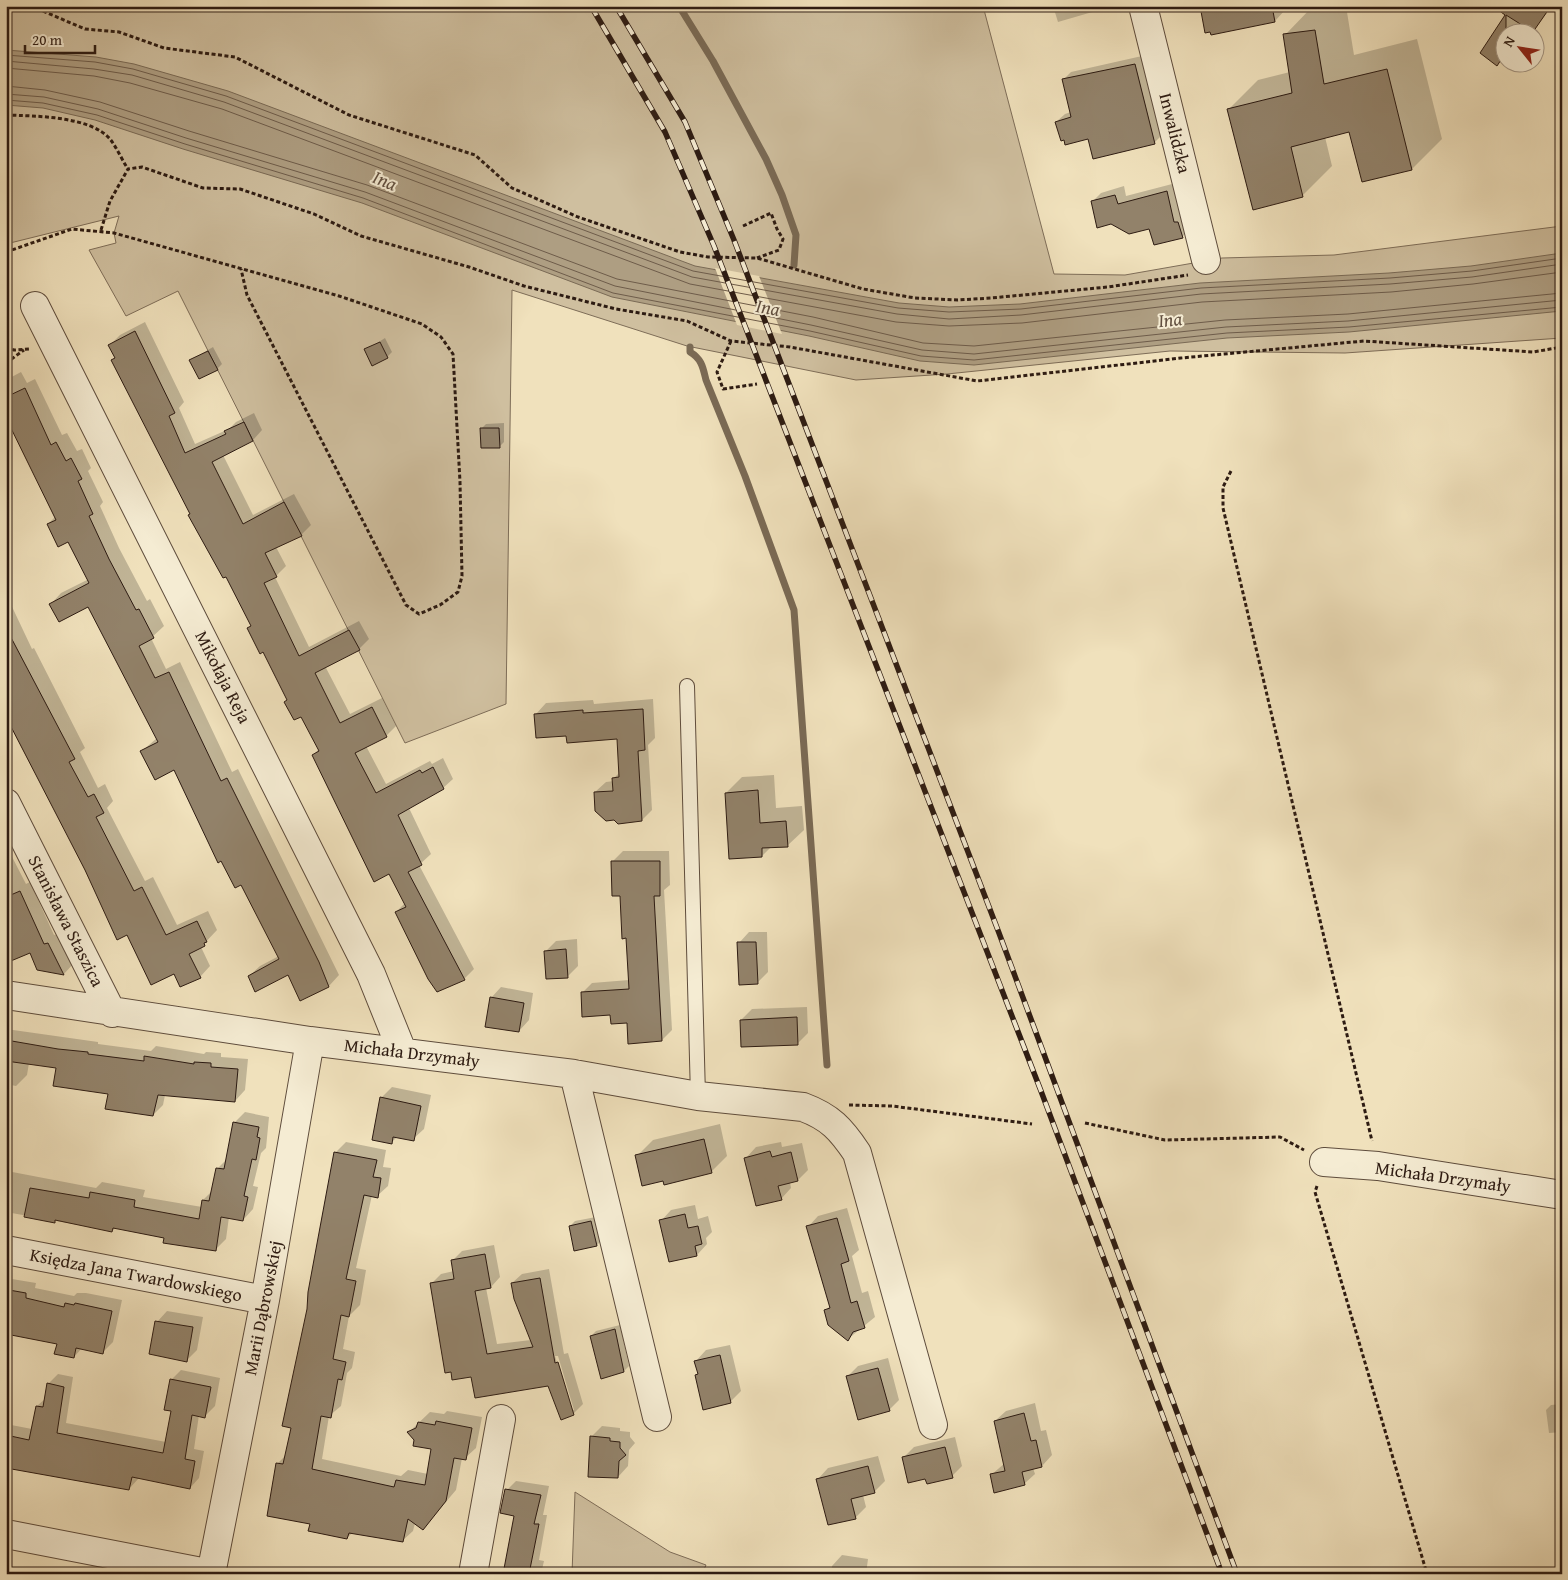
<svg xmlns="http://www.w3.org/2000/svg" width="1568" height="1580" font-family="'Gentium Book Plus',serif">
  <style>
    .green { fill: #cfbf9f; stroke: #7e6d58 }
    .water { fill: #ae9e82; stroke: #7a6a55 }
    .pier { fill: #f0e1bc }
    .shadow { fill: #0003; fill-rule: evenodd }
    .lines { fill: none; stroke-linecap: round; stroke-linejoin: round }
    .shore { stroke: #6e5c4a; stroke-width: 1 }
    .stream { stroke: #7a6a55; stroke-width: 7 }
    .building { fill: #92826a; stroke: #2d1b12 }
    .service-casing { stroke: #5e4c3c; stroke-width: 16 }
    .minor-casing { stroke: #5e4c3c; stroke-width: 30 }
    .path { stroke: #2d1b12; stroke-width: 3; stroke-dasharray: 4 2.5; stroke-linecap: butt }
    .service { stroke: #f5ecd3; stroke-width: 14 }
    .minor { stroke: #f5ecd3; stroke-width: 28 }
    .rail-casing { stroke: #2d1b12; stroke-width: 5.5 }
    .rail { stroke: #f5ecd3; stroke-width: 4; stroke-dasharray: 11; stroke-linecap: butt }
    .labels { text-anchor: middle; stroke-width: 4; stroke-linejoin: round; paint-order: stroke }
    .street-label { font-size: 18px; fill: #2d1b12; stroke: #f5ecd3 }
    .water-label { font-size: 19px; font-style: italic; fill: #614f3f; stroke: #f5ecd3 }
  </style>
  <rect width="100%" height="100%" fill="#f0e1bc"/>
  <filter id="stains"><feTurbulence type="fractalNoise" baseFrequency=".004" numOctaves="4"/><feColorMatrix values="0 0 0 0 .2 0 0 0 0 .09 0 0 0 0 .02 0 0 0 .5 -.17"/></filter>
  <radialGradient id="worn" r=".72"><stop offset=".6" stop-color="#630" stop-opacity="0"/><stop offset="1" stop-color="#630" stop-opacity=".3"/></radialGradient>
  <path class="green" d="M6,6h977l71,268 71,1 97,-17 112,-3 228,-29v112l-217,15 -175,-2 -223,23 -91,6 -169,-34 -175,-56 -6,414 -101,39 -227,-452 -52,25 -37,-66 27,-7 -2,-10 5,-17 -113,28z
    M575,1492l95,60 36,13 -4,9h-130z"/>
  <path class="water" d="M6,50l90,7 38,7 94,27 467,175 204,37 50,4 71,-3 180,-21 189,-10 82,-7 91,-13v58l-213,21 -122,6 -253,27 -54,-4 -111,-25 -197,-39 -250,-94 -179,-54 -88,-29 -52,-12 -37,-3z"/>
  <path class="pier" d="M715,268l44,8 23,58 -45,-9z"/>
  <path class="shadow" d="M1053,6h60l-55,16z
    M1201,6h84v4l-10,11z
    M1313,6h33l8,49 63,-16 25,100 -30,30 -49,12 -13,-50 -25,6 7,29 -30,30 -74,-86 30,-30 32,-8 -5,-37z
    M1513,6h39l-19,25 -9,-6 -4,7h-14v23l-9,9 -15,-12z
    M1142,56l20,79 -8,8 -65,-6 -33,-15 9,-8 6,-2 -8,-32 8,-8z
    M1176,183l15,45 -9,9 -32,-10 -58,-25 9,-9 23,-7 2,10z
    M145,322l39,80 -5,6 16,36 34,-15 7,-7 18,-9 8,17 -9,10 -30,15 30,60 41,-21 17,31 -10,10 -25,12 10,19 -11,11 34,70 50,-26 10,18 -10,10 -34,17 25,48 32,-16 14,28 -10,10 -20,10 20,38 44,-23 2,3 11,-6 10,21 -10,9 -34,20 22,46 -12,11 55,104 -10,10 -68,-67 9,-9 -16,-30 -76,-118 6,-6 -18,-34 -13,-16 -62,-124 -35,-62 -78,-153 3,-4 -6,-11 10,-10z
    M385,338l7,14 -5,5 -21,-7z
    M213,347l9,17 -5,5 -26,-9z
    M21,372l6,11 8,-4 27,56 5,-2 10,18 5,-2 9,19 -3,3 15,31 -3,4 19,42 28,53 3,-2 14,27 -13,12 15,31 14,-7 52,110 6,-3 101,206 -10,11 -40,-12 -40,2 11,-10 19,-10 -37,-73 -68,-115 -32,-17 15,-13 -68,-132 -38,-2 10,-11 28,-14 -20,-39 -21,-16 8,-8 -50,-101v-35z
    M504,423v19l-5,5 -18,-18 5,-5z
    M6,594l26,55 2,-1 51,100 -5,4 18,36 7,-4 8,17 -6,7 38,73 8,-4 24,48 31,-14 9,19 -16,17 9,19 -10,11 -26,-5 -46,-39 -10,5 -81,-165h-2l-29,-55z
    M653,699l2,39 -7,7 4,65 -10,10 -47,-28 11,-10 8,-1v-3l6,-6 -2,-34 -50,-3 -32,-21 10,-11 47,-3 1,4z
    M774,775l2,33 26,-2 2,24 -17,16 -16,1 -9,9 -36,-63 16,-16z
    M7,847l19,37 4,-2 24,53 4,-1 15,30 -9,10 -26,-5 -8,-17 -24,10z
    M623,851h46l1,34 -6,5 8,140 -10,10 -51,-26 -29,-21 10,-10 37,-3 -2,-43 -6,-42 -8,-34z
    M749,932h18l1,40 -11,11 -18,-40z
    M577,939l1,27 -11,11 -21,-26 10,-10z
    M501,987l32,6 -4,27 -10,11 -28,-33z
    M807,1007l1,26 -11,11 -56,-24 11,-11z
    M6,1029l92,13v2l53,7 5,-5 48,8 2,-2 15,1v4l27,2 -3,31 -10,11 -70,-6 -2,10 -10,10 -96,-49 -28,-3 -2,12 -11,11 -10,-2z
    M392,1087l39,8 -7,34 -11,10 -15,-3 -7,7 -10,-45z
    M245,1112l24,5 -3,31 -5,5 -8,33 5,1 -5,22 -10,11 -14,-3 -3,22 -11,11 -99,-23 -4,4 -106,-19v-58h4l-3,17 89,17 6,-6 43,8 -2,7 59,10 1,-7 9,-9 5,-22 11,-11 6,-35z
    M720,1124l7,32 -16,16 -47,8 -27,-24 16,-16z
    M346,1142l40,8 -3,17 8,1 -3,18 -11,10 -5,-1 -16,73 10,2 -6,35 -11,11 -6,33 12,3 -3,16 -5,5 -6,33 -12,10 -7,43 79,17 7,-6 20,4 4,-26 -16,-9 -7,-7 21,-20 14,2 3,-3 35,6 -6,31 -11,10h-3l-6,32 -33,39 -8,-6 -2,8 -11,10 -49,-9 -6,6 -36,-15 -34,-59 9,-9 7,-28 16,-118 27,-157z
    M781,1142l1,5 20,-4 6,27 -10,10 -8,2 1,6 -10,11 -35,-41 10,-11z
    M695,1205l3,14 10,-3 4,16 -6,6 1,6 -10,11 -36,-34 10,-11z
    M847,1208l12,42 -7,6 10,37 6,-2 7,26 -27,22 -23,-28 5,-5 -22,-79 10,-11z
    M596,1217l6,23 -5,5 -27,-19 5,-5z
    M494,1245l6,32 -9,10 -5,1 11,56 34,-4 -19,-57 10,-9 27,-5 15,85 4,-1 15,51 -10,10 -24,-30 -77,-8 -41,-92 10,-10 13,-3 -2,-10 10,-10zM555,1356h3l16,54h-3z
    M6,1278l30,5 -1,5 39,8 3,-3h9l36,7 -9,42 -10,10 -21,-4 -8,9 -16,-14 -52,-10z
    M167,1311l36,6 -6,33 -10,10 -30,-38z
    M620,1325l9,41 -5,5 -33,-35 5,-5z
    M730,1345l11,46 -10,10 -35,-26 3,-2 -3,-12 10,-11z
    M888,1358l11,42 -10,10 -42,-33 11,-11z
    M181,1370l39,8 -5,28 -10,10 -6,-1 -5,34 10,2 -5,27 -9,10 -51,-10 -10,11 -123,-24v-41l26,5 5,-23 9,-8 2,-14 10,-10 15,3 -7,46 100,19 7,-32 -2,-30z
    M1035,1403l6,28 5,-1 6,25 -10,11 -9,2 2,6 -11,10 -33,-9 14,-12 -10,-42 11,-10z
    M1562,1404v28l-13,1 -3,-23 5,-5z
    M602,1426l18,2v3l10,1v5l5,6 -6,7 -1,16 -10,11 -27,-40z
    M955,1437l7,29 -10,10 -26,2 -23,-20 11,-11z
    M878,1456l7,25 -11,11 -11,3 3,12 -11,11 -37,-39 10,-11z
    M516,1481l33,5 -6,29h4l-8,45 5,1 -3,13h-37l12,-59 -9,-25z
    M842,1555l26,4 -2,15h-35l1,-8z"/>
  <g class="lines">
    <path class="shore" d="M6,55l89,7 38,7 93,27 467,175 205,37 51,4 72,-3 180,-21 189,-10 82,-7 90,-13
      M6,61l88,8 38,6 92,27 468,175 205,37 52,5 72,-4 180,-21 189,-10 82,-7 90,-13
      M6,68l88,8 36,7 92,26 468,175 206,38 53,4 73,-3 180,-21 189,-10 82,-8 89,-12
      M6,86l39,4 55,12 89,29 178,54 250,94 196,38 110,26 51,3 251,-26 123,-6 214,-21
      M6,94l38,3 54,12 88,29 179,54 250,94 196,39 111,25 52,4 252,-27 122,-6 214,-21
      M6,100l37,3 54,12 88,29 178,54 250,95 197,38 111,25 53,4 253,-27 122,-6 213,-20"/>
    <path class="stream" d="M679,6l34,55 53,98 16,36 14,40 -2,30
      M690,347v5c12,7 13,16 16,28l39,96 49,134 33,455"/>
  </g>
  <path class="building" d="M1200,6h72l3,16 -64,13 -1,-3 -5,1z
    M1493,6h58l-18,26 -27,-17v37l-9,14 -17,-13 25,-38z
    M1315,30l9,54 63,-15 25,101 -50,12 -13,-50 -58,15 12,50 -50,13 -26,-101 65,-16 -9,-59z
    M1135,64l20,80 -62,15 -5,-20 -23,6 -1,-5 -3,1 -6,-19 16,-5 -9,-38z
    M1167,191l7,31h4l5,16 -29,7 -5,-16 -20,5 -18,-10 -14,4 -6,-27 24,-6 3,9z
    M135,331l40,82 -6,3 16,37 41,-19 -2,-3 20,-9 9,19 -41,21 31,62 41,-22 18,34 -37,17 12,24 -13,6 35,73 50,-26 11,20 -45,23 25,50 32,-16 15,30 -32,16 21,40 44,-23 2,3 11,-6 11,22 -46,26 24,50 -14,7 57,108 -28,12 -9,-13 -33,-67 11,-5 -17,-33 -15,8 -62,-127 7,-4 -18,-34 -7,3 -10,-18 3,-2 -24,-48 -3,2 -13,-26 4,-2 -25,-49 -3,1 -35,-63 2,-1 -79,-154 4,-2 -7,-13z
    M380,342l8,16 -16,8 -8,-17z
    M208,351l10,19 -19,9 -10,-19z
    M25,388l26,57 5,-3 10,19 5,-3 11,21 -4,2 15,33 -4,2 20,43 27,51 3,-1 15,29 -15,8 16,32 14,-6 52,109 6,-3 92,184 10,25 -29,14 -12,-26 -33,17 -7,-16 31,-17 -38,-74 -6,3 -14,-27 -3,2 -44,-93 -19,10 -15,-29 18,-9 -70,-135 -29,15 -10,-18 40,-21 -21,-41 -10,5 -11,-23 9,-4 -50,-102v-21z
    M480,428h19l1,20h-19z
    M6,628l69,131 -6,3 19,35 6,-3 10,19 -8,4 38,74 8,-4 24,48 31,-14 10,21 -3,1 1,3 -16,8 12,24 -21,9 -6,-13 -23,11 -24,-50 -10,5 -32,-70 -79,-153z
    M643,709l2,41 -7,1 4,70 -24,3 -4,-4 -8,1 -11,-10 -1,-19 19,-1 -1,-13 7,-1 -2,-38 -50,4 -1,-7 -30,2 -2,-24 49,-4v3z
    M758,790l2,33 26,-2 2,26 -26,1v9l-33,2 -4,-66z
    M611,861h49v35h-6l8,145 -34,3 -1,-21 -16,1 -1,-9 -28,2 -1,-25 48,-3 -3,-51 -4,1 -2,-43h-8z
    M20,891l24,53 4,-1 16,32 -27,-5 -7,-17 -24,10v-66z
    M737,942h19l2,42 -19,1z
    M566,949l2,29 -22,1 -2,-28z
    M490,997l34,6 -5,29 -34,-5z
    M797,1017l1,28 -57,2 -1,-27z
    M6,1040l52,9 30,3v2l56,7v-5l50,8v-2l17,1v4l27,2 -3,33 -77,-7 -5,21 -48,-7 3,-15 -55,-8 3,-18 -50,-7z
    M380,1097l41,9 -7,35 -21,-4 -1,7 -20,-4z
    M233,1122l26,5 -2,10 3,1 -4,22 -4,-1 -8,37 4,1 -5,24 -22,-4 -5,34 -53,-8 1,-5 -51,-10 -1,4 -57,-12v3l-31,-6 6,-29 59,10 1,-6 45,8 -1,7 65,12 3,-19 7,1 7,-33 8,1z
    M704,1139l8,34 -48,12 -1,-4 -21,5 -7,-31z
    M770,1151l2,6 19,-5 7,29 -20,5 4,14 -26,6 -12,-48z
    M334,1152l43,8 -4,17 8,1 -3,20 -14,-3 -18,84 10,2 -7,36 -8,-2 -8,44 13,3 -4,18 -4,-1 -7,39 -10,-2 -9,53 82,18 2,-7 29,5 6,-36 -18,-3 1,-6 -7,-8 9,-4 2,-6 17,3 1,-4 36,7 -6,32 -12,-2 -8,43 -23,29 -15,-11 -5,23 -54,-9 -2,6 -39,-8 2,-7 -43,-8 9,-53 7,1 8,-36 -9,-2 25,-117 1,-17z
    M685,1214l3,14 10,-2 4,18 -7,2 2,10 -28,6 -10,-42z
    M837,1218l12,43 -8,3 10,39 6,-2 8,27 -12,4 -5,9 -20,-16 -4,-15 6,-2 -24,-82z
    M591,1221l6,25 -23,5 -5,-25z
    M485,1254l6,34 -16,3 12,63 46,-7 -19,-48 -3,-16 29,-5 15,85 3,-1 16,53 -13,5 -13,-34 -73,12 -4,-21 -19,3 -1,-8 -6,1 -15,-90 24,-4 -3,-19z
    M9,1290l17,3v5l38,9 1,-4 9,2 1,-2 37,8 -9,43 -27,-6 -2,10 -20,-4 3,-10 -51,-10z
    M155,1321l38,6 -6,35 -38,-8z
    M615,1329l9,43 -23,7 -11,-43z
    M720,1355l11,48 -28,7 -8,-35 3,-1 -4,-13z
    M878,1368l12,43 -32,9 -12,-44z
    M170,1379l41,8 -6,31 -13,-3 -7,44 10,2 -5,28 -58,-12 -3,13 -123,-22v-33l23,5 7,-34 7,1 4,-24 17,4 -7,46 106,20 8,-42 -7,-1z
    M1024,1413l7,28 5,-1 6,27 -20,5 3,13 -31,8 -4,-19 15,-3 -11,-50z
    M590,1436l20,2v3l10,1v6l6,7 -7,6 -1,17 -30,-1z
    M945,1447l8,31 -26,6 -2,-5 -17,4 -6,-26z
    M868,1466l7,27 -24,6 5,20 -28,6 -12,-46z
    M505,1489l36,6 -7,29h5l-10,50h-26l11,-58 -14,-3z"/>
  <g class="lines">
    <defs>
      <path id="service" d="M687,686l11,410"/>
      <path id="minor" d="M1143,6l63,254
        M35,306l336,668 31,77
        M6,803l106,210
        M6,995l304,46 264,33 124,22 105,11c27,10 38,22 54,46l76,272
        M574,1074l83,343
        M1324,1162l54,4 184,29
        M6,1250l259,50
        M6,1534l206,40
        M211,1574l54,-274 45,-259
        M473,1574l28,-155"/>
    </defs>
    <use href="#service" class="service-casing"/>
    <use href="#minor" class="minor-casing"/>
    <path class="path" d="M31,6l54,23 34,3 45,16 71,9 114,58 126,40 37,33 66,29 102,35 28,5 49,1 106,31 52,9 43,2 33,-2 117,-11 80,-12
      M6,115c29,1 84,1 104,24 7,9 12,21 18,30
      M743,226l28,-13 6,16 6,10 -4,11 -22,8
      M101,230l9,-29 18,-32 14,-2 61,21 37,1 74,25 47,22 108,31 55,19 92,23 71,12 44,20 59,6 187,34 204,-23 183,-17 169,11 29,-5
      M6,252l66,-23 42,4 225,63 83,28 19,13 12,17 7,128 2,94 -4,16 -18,13 -21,9 -13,-9 -159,-310 -6,-26
      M731,341l-14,31 6,17 34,-5
      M6,347l8,3 16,-1
      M6,363l18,-13
      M1231,471l-8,16v21l149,633
      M849,1105l43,1 140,18
      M1085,1123l80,17 115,-3 24,13
      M1317,1186l-2,6 112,382"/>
    <use href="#service" class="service"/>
    <use href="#minor" class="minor"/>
    <defs>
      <path id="rail" d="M591,6l74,126 49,114 327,845 181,483
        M616,6l69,116 49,118 265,693 238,641"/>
    </defs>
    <use href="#rail" class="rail-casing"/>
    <use href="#rail" class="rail"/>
  </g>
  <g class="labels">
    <g class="street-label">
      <text transform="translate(1175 133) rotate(76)" y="6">Inwalidzka</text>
      <text transform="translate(223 677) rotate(63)" y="6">Mikołaja Reja</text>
      <text transform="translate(66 921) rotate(63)" y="6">Stanisława Staszica</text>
      <text transform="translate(412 1053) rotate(7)" y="6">Michała Drzymały</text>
      <text transform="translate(1443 1177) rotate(8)" y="6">Michała Drzymały</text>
      <text transform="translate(136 1275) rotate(11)" y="6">Księdza Jana Twardowskiego</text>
      <text transform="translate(263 1308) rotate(-79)" y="6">Marii Dąbrowskiej</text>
    </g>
    <g class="water-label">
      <text transform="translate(385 180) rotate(22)" y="7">Ina</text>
      <text transform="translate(768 307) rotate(10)" y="7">Ina</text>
      <text transform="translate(1170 319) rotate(-6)" y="7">Ina</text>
    </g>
  </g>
  <rect width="1568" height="1580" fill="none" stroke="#f0e1bc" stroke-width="25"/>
  <rect x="8" y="8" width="1553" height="1565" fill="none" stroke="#2d1b12" stroke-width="2.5"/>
  <rect x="12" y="12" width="1543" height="1555" fill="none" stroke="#2d1b12"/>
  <g transform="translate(1520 48) rotate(300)"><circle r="24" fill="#f5ecd3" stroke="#a59886"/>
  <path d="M0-4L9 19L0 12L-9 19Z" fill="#8f2418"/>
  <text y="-8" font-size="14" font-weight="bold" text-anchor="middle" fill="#2d1b12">N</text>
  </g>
  <path d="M25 45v8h70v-8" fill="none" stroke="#2d1b12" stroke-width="2.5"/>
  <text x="32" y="45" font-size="15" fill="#2d1b12" stroke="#f5ecd3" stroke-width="4" paint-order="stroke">20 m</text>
  <rect width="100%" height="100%" filter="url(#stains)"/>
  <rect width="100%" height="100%" fill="url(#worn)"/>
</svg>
